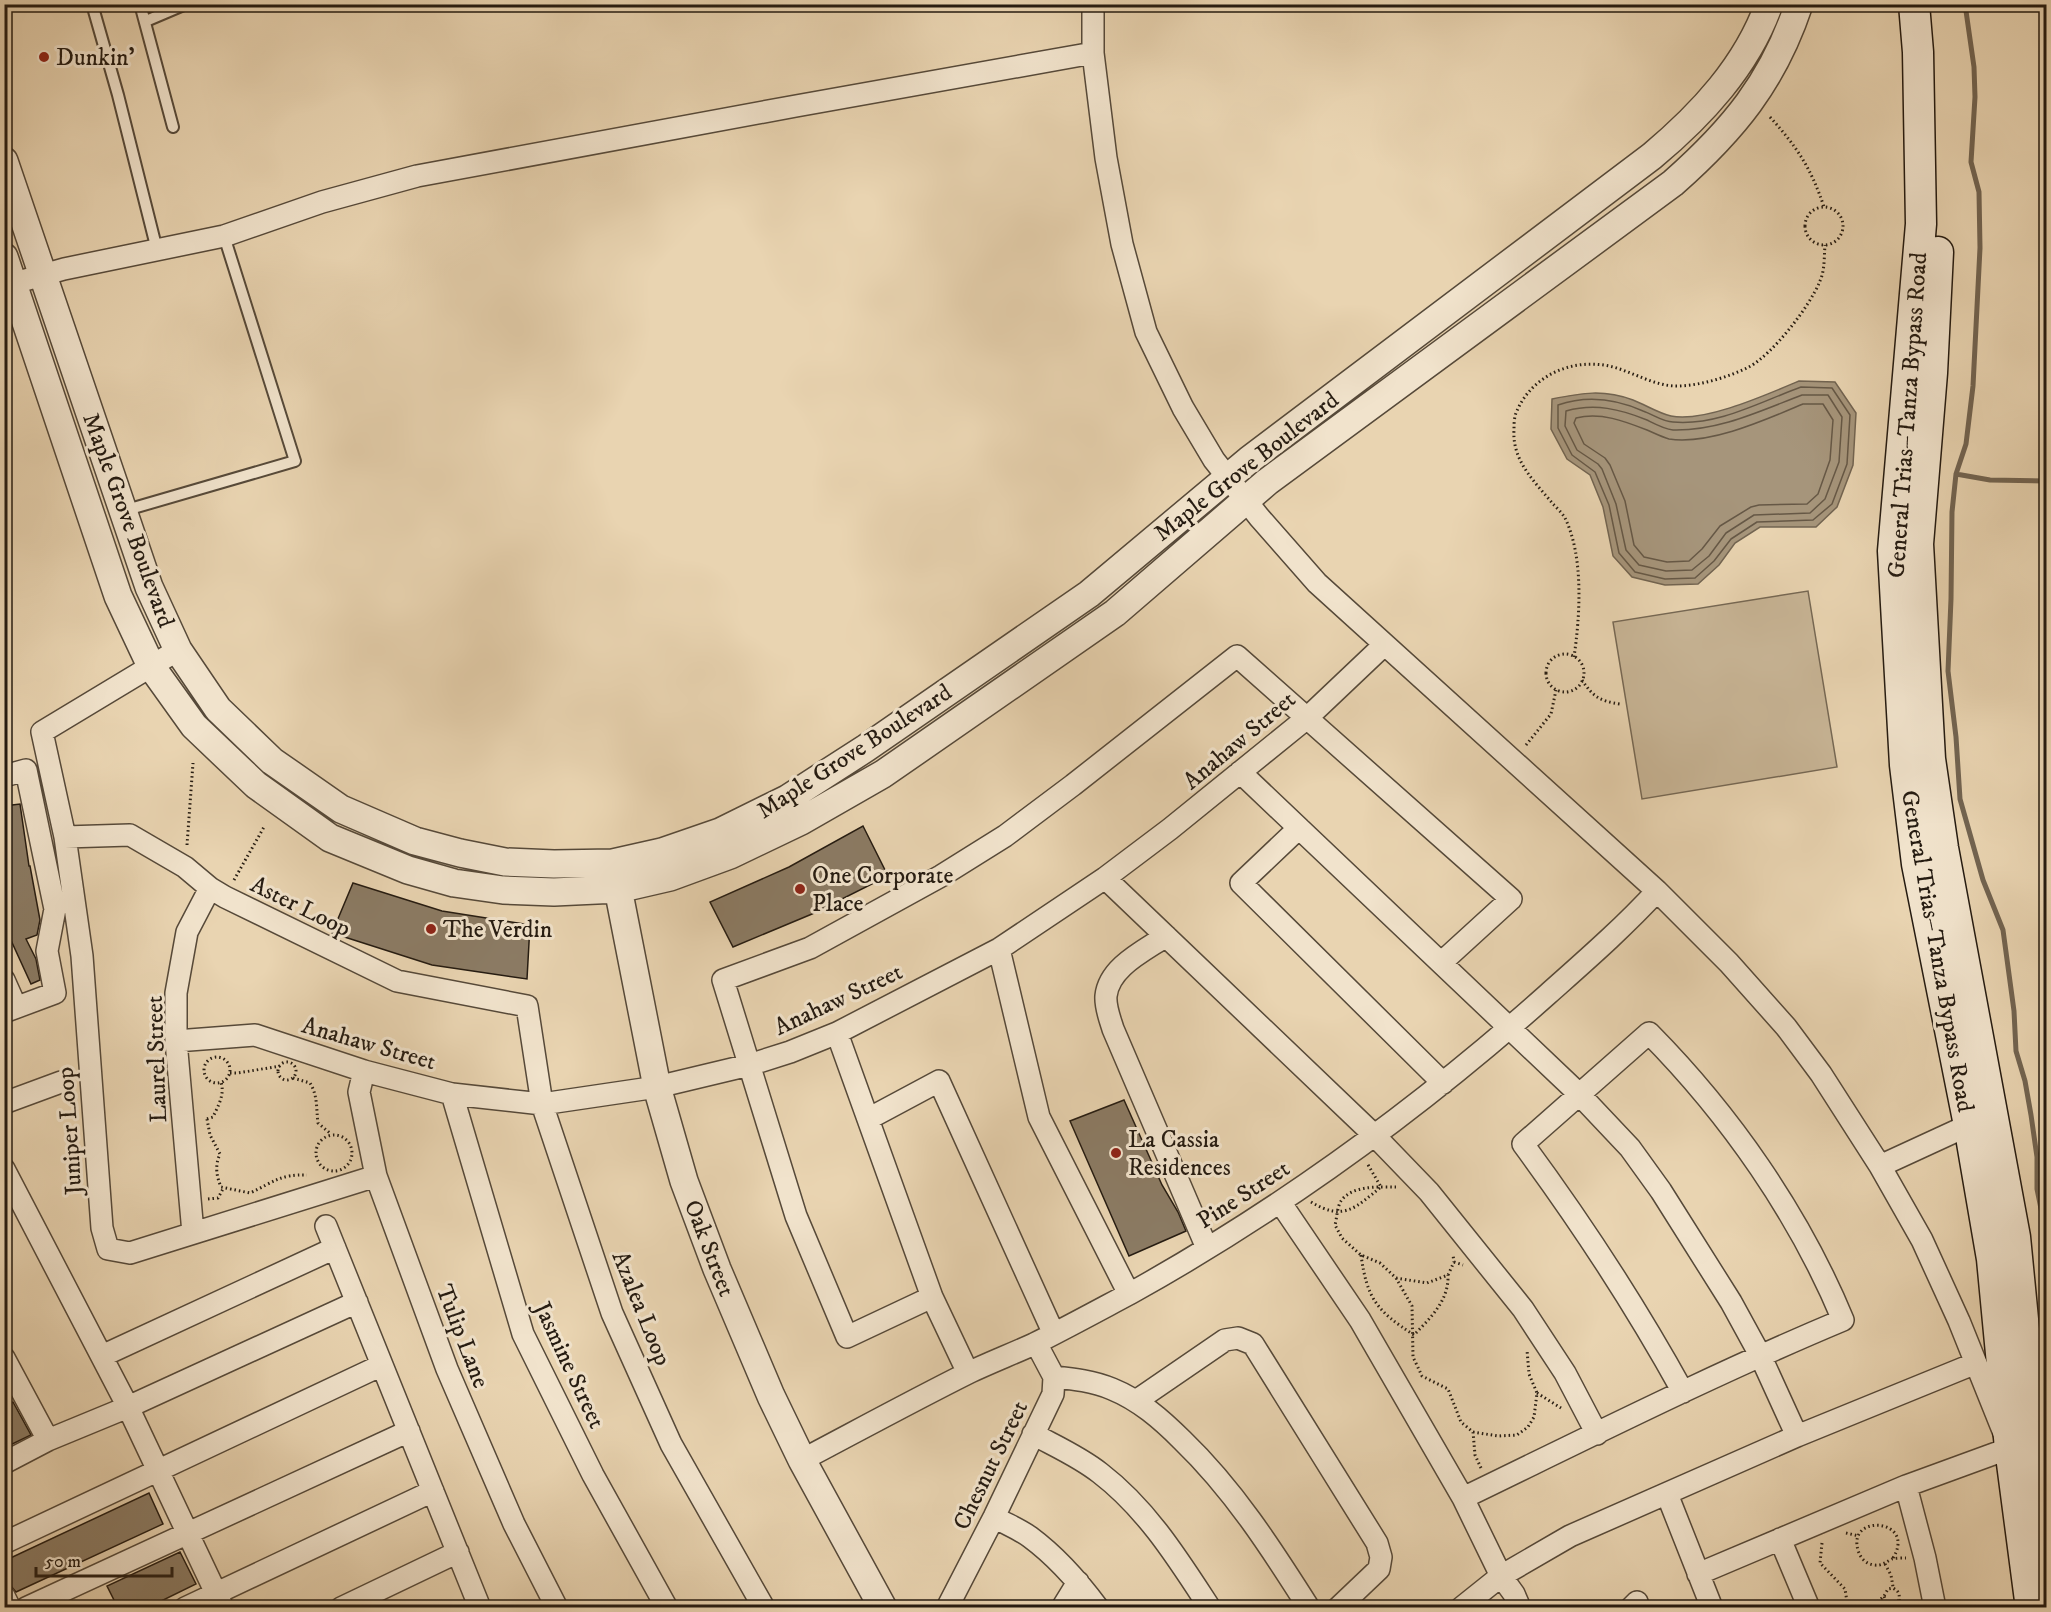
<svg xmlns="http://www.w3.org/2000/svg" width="2051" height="1612" font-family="'IM FELL DW Pica',serif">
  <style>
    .green { fill: #c8b596; stroke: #766854; stroke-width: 1.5 }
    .water { fill: #a6957b; stroke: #726451; stroke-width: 1.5 }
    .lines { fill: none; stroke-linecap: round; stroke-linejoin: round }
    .shore { stroke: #665846; stroke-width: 1.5 }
    .stream { stroke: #726451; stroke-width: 5 }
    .building { fill: #8b7b64; stroke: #251b11; stroke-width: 1.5 }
    .service-casing { stroke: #564939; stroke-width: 14 }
    .minor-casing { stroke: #564939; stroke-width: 24 }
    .tertiary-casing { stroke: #564939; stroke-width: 30 }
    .secondary-casing { stroke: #251b11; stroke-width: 33 }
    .path { stroke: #251b11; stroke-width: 3; stroke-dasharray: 1.5 3; stroke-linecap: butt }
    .service { stroke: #f1e3cc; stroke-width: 10 }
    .minor { stroke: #f1e3cc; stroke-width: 21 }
    .tertiary { stroke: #f1e3cc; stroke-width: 27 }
    .secondary { stroke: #f1e3cc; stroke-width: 30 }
    .poi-dot { fill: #8f2418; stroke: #f1e3cc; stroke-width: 2 }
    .labels { text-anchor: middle; stroke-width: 6; stroke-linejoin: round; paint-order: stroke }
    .poi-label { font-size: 24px; fill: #251b11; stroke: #f1e3cc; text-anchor: start }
    .street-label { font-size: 24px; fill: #251b11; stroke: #f1e3cc }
  </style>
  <rect width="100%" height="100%" fill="#e9d4b1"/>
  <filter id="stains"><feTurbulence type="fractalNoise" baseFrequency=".00333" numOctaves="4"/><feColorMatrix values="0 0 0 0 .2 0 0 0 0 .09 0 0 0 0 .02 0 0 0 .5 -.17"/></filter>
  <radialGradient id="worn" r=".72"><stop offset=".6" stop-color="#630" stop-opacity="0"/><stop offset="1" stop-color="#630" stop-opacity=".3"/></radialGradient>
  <path class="green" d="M1808,591l29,176 -195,32 -29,-177z"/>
  <path class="water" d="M1799,381l36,1 21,31 -3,52 -16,42 -21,20h-56l-25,16 -16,22 -21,19 -33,1 -33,-8 -19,-21 -10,-49 -13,-32 -23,-16 -16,-30 1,-30c30,-6 51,-10 81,1 13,5 25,13 38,16 33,7 97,-22 128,-35z"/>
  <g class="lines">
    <path class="shore" d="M1801,387l31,1 18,27 -3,49 -15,40 -19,16 -56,2 -26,17 -17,22 -19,17 -30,1 -30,-7 -16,-19 -10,-48 -14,-33 -23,-17 -14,-27v-23c29,-10 58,-6 85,6 9,3 20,11 30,11 45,4 87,-20 128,-35z
      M1802,395h26l14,22 -3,45 -14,37 -15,14 -56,2 -28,18 -17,23 -17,14 -26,1 -27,-6 -13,-15 -10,-46 -14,-35 -4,-5 -21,-14 -12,-24 1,-15c29,-8 54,-2 81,9 8,4 17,9 26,10 46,1 87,-19 129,-35z
      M1803,404h20l10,16 -3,40 -12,34 -11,10 -48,1 -8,2 -31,19 -18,23 -13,12 -22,1 -23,-5 -10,-12 -9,-44 -15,-36 -5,-7 -21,-14 -10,-21 2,-5c25,-6 48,3 71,12 7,3 15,7 22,9 41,6 96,-19 134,-35z"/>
    <path class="stream" d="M1965,4l9,63 1,30 -4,65 8,30 1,56 -7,138 -7,58 -10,30 -4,38 -1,87 -3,72 8,66 4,62 23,81 20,50 11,81 2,40 9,30 6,34 6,42v32l9,44
      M1956,474l34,6 56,1
      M2046,1290v7"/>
  </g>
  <path class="building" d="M20,804l9,62h1l10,54 -3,15 -11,4 10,20 4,21 -9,4 -27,-59v-119z
    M863,826l25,50 -76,38 -79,33 -23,-45 79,-35z
    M353,883l89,28 88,14 -3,54 -95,-14 -100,-32z
    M1124,1100l38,85 16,27 8,19 -57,25 -59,-135z
    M13,1402l18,33 -27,13v-41z
    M149,1493l14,31 -147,68 -6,-7 -6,-12v-12z
    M180,1552l16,32 -49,24h-29l-11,-22z"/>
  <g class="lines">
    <defs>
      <path id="service" d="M92,4l26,91 39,155
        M140,4l33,123
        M146,21l40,-17
        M123,511l172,-50 -71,-225"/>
      <path id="minor" d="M1093,4v49l13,105 16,86 24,88 37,76 31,52 45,57 58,66 340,308 72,72 57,64 35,47 59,92 42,74 37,81 51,127 -104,38 -208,88
        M4,286l60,-17 160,-33 98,-34 95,-26 379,-70 297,-53
        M178,650l-136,82 23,105 17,119 20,272 6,21 22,4 246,-77
        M1240,772l339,322 51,54 31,43 70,111 29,53 37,81
        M4,776l22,-6 29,139 -8,42 8,42 -51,19
        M1299,828l-58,55 202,200
        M65,837l65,-2 55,32 25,21 15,9 172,84 130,25 15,98 70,209 59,131 93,164
        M1105,878l269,257 55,57 94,117 42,64 32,61
        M1166,936c-22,15 -57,31 -60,60 -1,11 4,23 7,33l94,219
        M999,949l40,168 90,177
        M4,980l12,27
        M837,1033l95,264 36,76
        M176,1041l79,-6 109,36 88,23 90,10 115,-17 92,-22 41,-13 47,-19 162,-84 106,-71 65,-49 137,-111 77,-73
        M364,1071l-5,21 17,84 71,193 67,155 43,84
        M452,1094l71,240 70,141 74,133
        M4,1103l57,-21
        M868,1119l71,-38 114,251
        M1880,1166l89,-41
        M4,1169l124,238 95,201
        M1280,1202l80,118 103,178 38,78 13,18 6,14
        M326,1226l154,382
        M193,1233l-17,-192v-48l11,-61 23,-44
        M932,1297l-85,40 -51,-121 -73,-236 87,-32 131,-72 64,-40 68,-51 164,-129 274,243 -69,63
        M102,1356l233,-108
        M4,1358l44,82
        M1054,1377c20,2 39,4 58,12 27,11 49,30 70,51 51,49 89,108 127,168
        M1136,1401l89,-61 13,-2 15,6 124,199 4,14 -2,12 -41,39
        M1033,1434c22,12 47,23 67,39 47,36 78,86 110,135
        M802,1460c55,-29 110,-59 166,-87 21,-10 44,-19 66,-29 32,-16 65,-34 97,-51 149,-83 289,-185 417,-299 37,-33 75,-66 109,-103
        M4,1463l44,-23 80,-33 229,-105
        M1906,1486l19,72 10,50
        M1667,1494l45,114
        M1463,1498c126,-61 251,-124 380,-178 -44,-106 -113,-205 -194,-287l-126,111c59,80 112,161 160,248
        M994,1517c12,7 25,12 36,20 27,20 48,44 68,71
        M1780,1539l29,69
        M4,1543l378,-178
        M4,1596l6,12
        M26,1608l383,-177
        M185,1608l248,-117
        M341,1608l117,-56
        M947,1608l47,-91 59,-123 1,-17 -18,-34
        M1062,1608l16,-26
        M1461,1608l40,-32 69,-40 227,-100 179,-73
        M1631,1608l6,-6 2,6"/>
      <path id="tertiary" d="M4,161l145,426 29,63 40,59 54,52 69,48 74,32 45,12 45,9 49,2 59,-1 49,-11 58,-20 67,-33 79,-51 223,-154 160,-134 403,-304c49,-41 95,-90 117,-152
        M4,257l114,339 33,70 43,60 62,59 74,53 78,32 46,13 49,7 51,2 64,-3 52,-12 60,-22 71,-34 82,-47 232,-161 152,-131 406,-299c60,-53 100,-101 126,-179
        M615,873l42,214 27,94 33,88 54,127 31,64 81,148"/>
      <path id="secondary" d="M1914,4l4,48 3,172 -28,327 12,214 12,99 52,261 23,134 18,189 21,160
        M1938,252l-6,121 -14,171 12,215 13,89 72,389 31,319"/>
    </defs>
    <use href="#service" class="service-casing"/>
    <use href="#minor" class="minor-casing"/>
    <use href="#tertiary" class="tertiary-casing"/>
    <use href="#secondary" class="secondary-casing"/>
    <path class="path" d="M1770,117c27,30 41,51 54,90
      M1805 226a19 19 0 1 1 38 0a19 19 0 1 1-38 0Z
      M1546 673a19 19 0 1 1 38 0a19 19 0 1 1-38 0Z
      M1574,657c6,-41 10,-100 -9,-139 -3,-5 -8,-10 -12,-14 -18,-22 -41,-43 -39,-74 0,-5 0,-12 2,-17 15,-37 55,-55 93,-47 23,5 46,21 70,20 24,-1 49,-9 70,-19 24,-13 61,-61 71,-86 5,-11 4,-25 5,-36
      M1582,680c11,17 18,21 38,24
      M1526,745l25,-31 5,-24
      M187,845l6,-82
      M234,880l30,-53
      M204 1070a13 13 0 1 1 26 0a13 13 0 1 1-26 0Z
      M278 1071a9 9 0 1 1 18 0a9 9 0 1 1-18 0Z
      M230,1073h8l42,-7
      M293,1078l17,5c8,13 6,25 8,40l13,11
      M207,1119l3,16 10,19c-5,11 -4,21 1,33l29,6c24,-11 30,-19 57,-18
      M207,1119l6,-2c5,-11 12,-22 8,-35
      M316 1153a18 18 0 1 1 36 0a18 18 0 1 1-36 0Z
      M1396,1187c-17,0 -44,-2 -55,14 -4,6 -4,17 -6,24l7,13 19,17 19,8 16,15 16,28 1,51 9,19 26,13 13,33 12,10 25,4 19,-1 11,-8 6,-10 3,-24 -8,-19 -2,-24
      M208,1199l10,-1 6,-11
      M1311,1202c33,20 45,5 70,-15l-14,-24
      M1361,1255c6,44 16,56 53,80 16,-17 35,-34 34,-60
      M1454,1262l9,3
      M1396,1278l31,5 21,-8 6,-13 -1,-7
      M1537,1393l24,15
      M1473,1432l2,23 6,13
      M1846,1533l13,3
      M1822,1543l-2,20 25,26 3,19
      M1893,1558c24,-39 -46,-45 -35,-8 2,8 8,14 16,15 8,1 12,-3 18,-6 4,-1 10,-1 14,-1
      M1885,1564l6,11 2,12
      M1899,1600l7,4 1,4
      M1871,1608l13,-12 4,-7 5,-1c5,3 7,5 6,12 -5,4 -8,4 -13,1l-2,-5"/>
    <use href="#service" class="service"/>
    <use href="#minor" class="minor"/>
    <use href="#tertiary" class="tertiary"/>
    <use href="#secondary" class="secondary"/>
  </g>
  <g class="poi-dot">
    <circle cx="44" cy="57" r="6"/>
    <circle cx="800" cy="889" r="6"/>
    <circle cx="431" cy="929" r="6"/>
    <circle cx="1116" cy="1153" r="6"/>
  </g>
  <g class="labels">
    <g class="poi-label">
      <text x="56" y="65">Dunkin'</text>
      <text x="812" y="883">One Corporate<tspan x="812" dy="28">Place</tspan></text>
      <text x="443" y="937">The Verdin</text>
      <text x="1128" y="1147">La Cassia<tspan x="1128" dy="28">Residences</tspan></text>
    </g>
    <g class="street-label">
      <text transform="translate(1907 415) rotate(-86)" y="8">General Trias–Tanza Bypass Road</text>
      <text transform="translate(1246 466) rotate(-38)" y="8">Maple Grove Boulevard</text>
      <text transform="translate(129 520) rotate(70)" y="8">Maple Grove Boulevard</text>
      <text transform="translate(1239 740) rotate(-40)" y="8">Anahaw Street</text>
      <text transform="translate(854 751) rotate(-33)" y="8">Maple Grove Boulevard</text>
      <text transform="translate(301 906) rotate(26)" y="8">Aster Loop</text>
      <text transform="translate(1938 951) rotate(80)" y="8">General Trias–Tanza Bypass Road</text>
      <text transform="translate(838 999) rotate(-25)" y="8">Anahaw Street</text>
      <text transform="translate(369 1043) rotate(16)" y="8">Anahaw Street</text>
      <text transform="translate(156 1059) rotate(-92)" y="8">Laurel Street</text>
      <text transform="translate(69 1131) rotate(-94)" y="8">Juniper Loop</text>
      <text transform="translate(1243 1194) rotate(-33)" y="8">Pine Street</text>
      <text transform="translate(710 1248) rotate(69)" y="8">Oak Street</text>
      <text transform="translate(642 1308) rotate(68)" y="8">Azalea Loop</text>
      <text transform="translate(463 1336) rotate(69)" y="8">Tulip Lane</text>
      <text transform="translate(570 1365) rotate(65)" y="8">Jasmine Street</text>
      <text transform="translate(990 1465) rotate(-64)" y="8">Chesnut Street</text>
    </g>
  </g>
  <rect width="2051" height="1612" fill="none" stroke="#e9d4b1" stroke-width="24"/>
  <rect x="6" y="6" width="2039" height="1600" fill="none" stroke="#251b11" stroke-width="3"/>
  <rect x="12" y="12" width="2027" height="1588" fill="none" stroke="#251b11" stroke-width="1.5"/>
  <path d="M36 1567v9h136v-9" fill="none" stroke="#251b11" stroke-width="3"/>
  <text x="45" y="1567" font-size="18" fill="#251b11" stroke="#f1e3cc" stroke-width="4.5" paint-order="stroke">50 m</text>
  <rect width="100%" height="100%" filter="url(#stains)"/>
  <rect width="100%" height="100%" fill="url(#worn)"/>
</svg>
